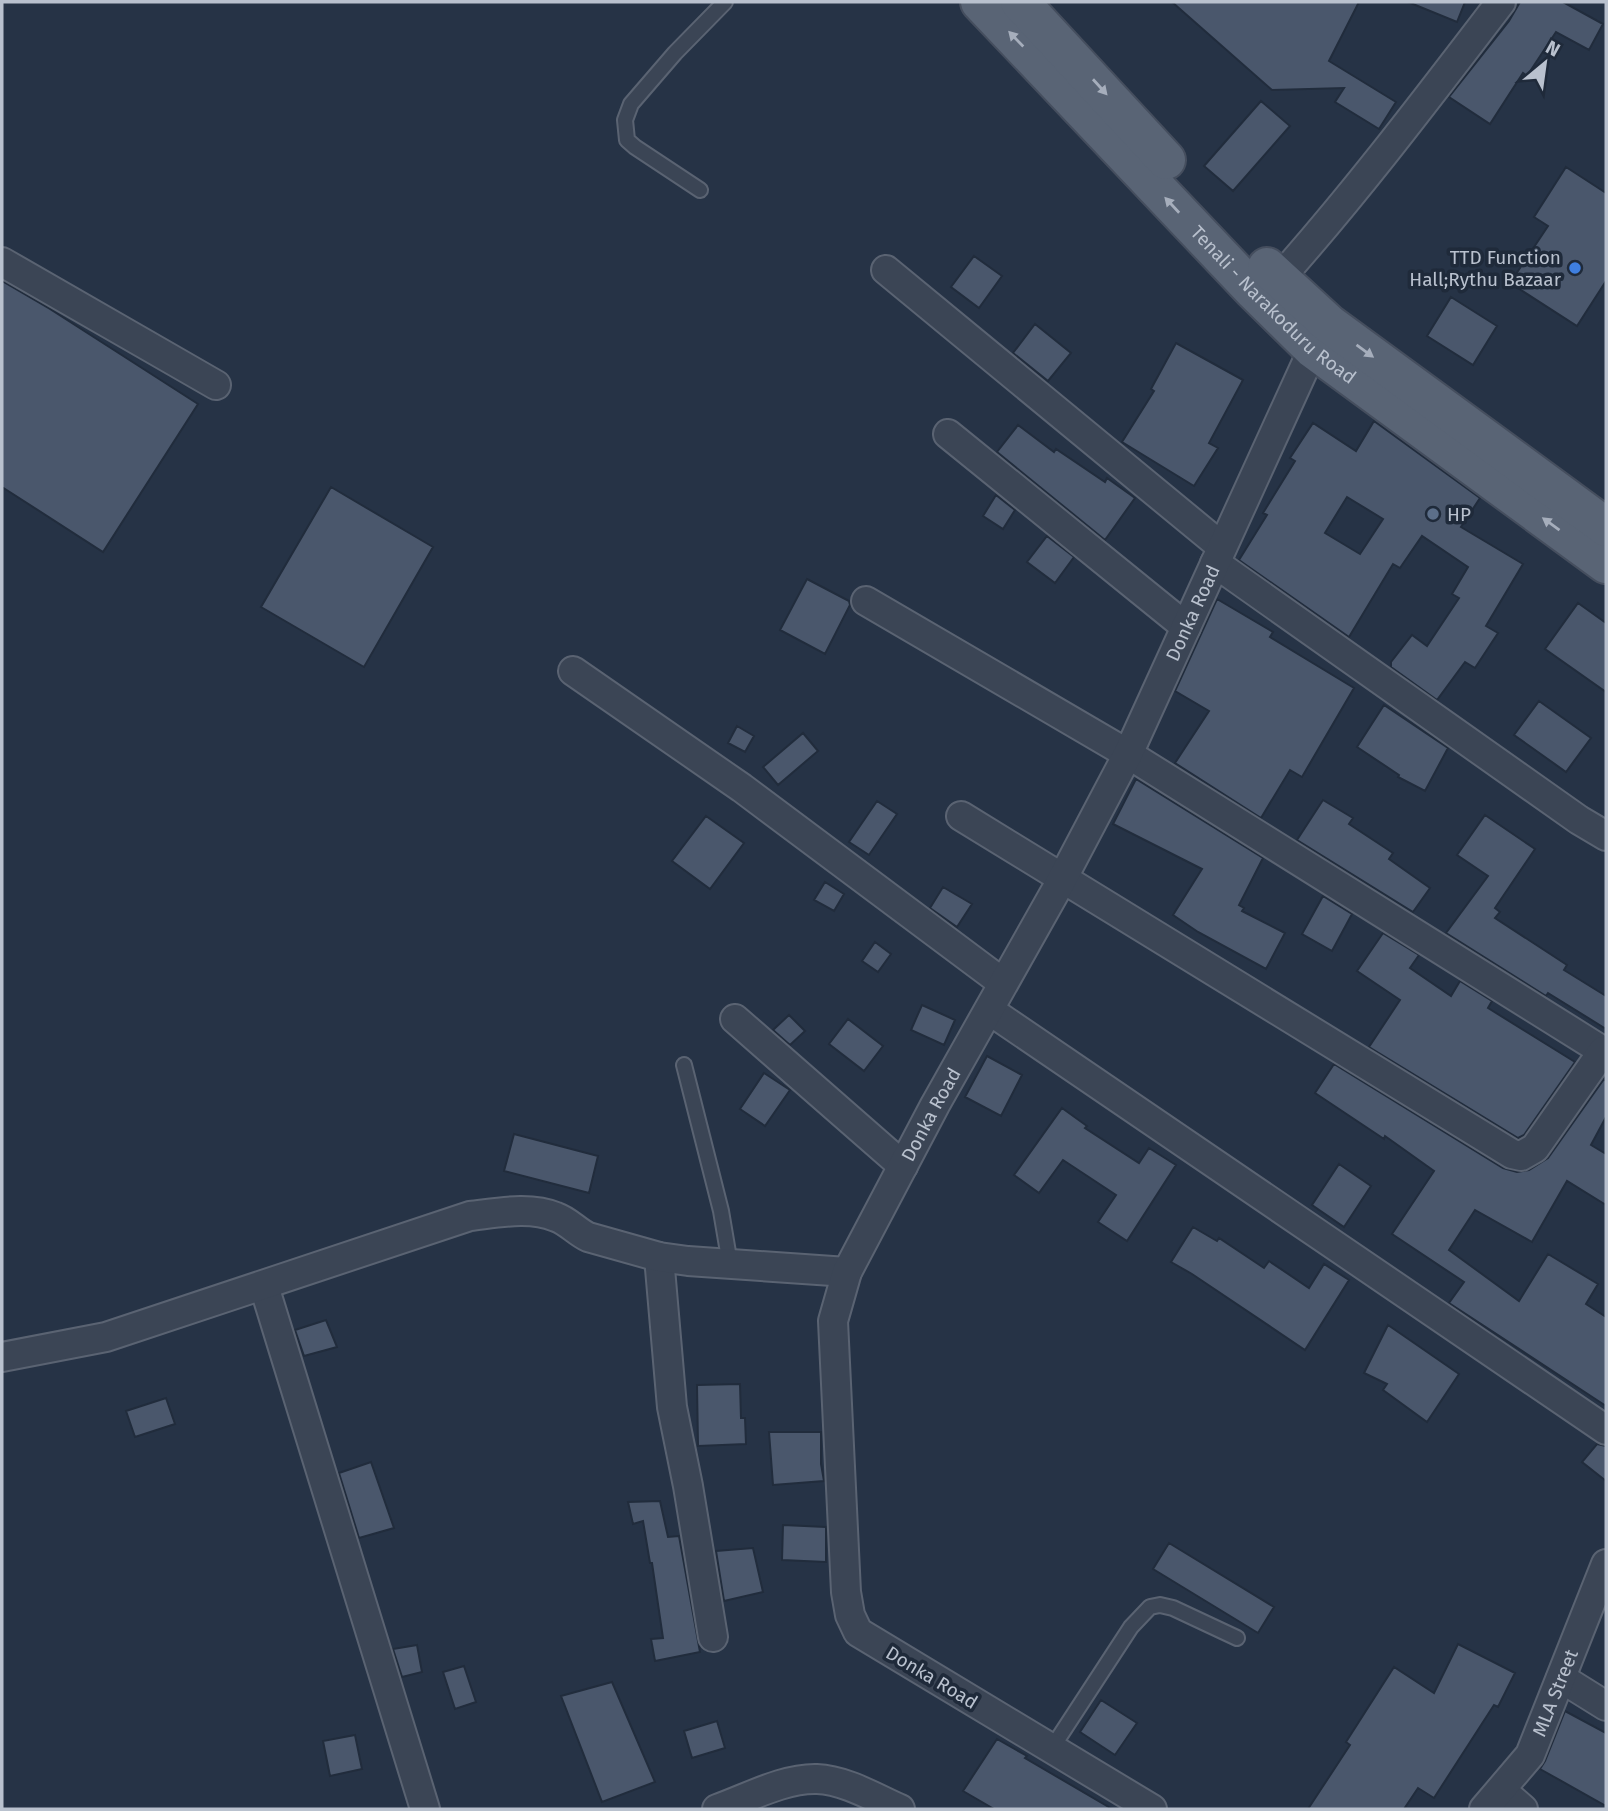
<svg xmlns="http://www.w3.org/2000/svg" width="1608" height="1811" font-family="'Fira Sans',sans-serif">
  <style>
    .building { fill: #4a576c; stroke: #212c3c; stroke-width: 2; fill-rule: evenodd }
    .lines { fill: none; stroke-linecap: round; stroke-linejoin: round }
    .lane-casing { stroke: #5a6372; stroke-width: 18 }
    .street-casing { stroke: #5a6372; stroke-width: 32 }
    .primary-casing { stroke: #454e5e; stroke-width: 42 }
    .lane { stroke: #3b4555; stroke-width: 14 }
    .street { stroke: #3b4555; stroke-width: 28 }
    .primary { stroke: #596475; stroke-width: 38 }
    .oneway { fill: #a6aebc }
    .shop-dot { fill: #3f7fe0; stroke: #1f2a3a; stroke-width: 2.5 }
    .service-dot { fill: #5c6f8a; stroke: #1f2a3a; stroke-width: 2.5 }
    .labels { text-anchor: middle; stroke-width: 7; stroke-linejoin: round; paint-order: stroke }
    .poi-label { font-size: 19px; fill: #b9c1ce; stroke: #1f2a3a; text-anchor: end }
    .street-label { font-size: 19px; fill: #b9c1ce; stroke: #1f2a3a }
  </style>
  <rect width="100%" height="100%" fill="#263346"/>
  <path class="building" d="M1172,2h187l-30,59 67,41 -17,27 -44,-27 9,-14 -72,2z
    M1408,2h57l-8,20z
    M1520,2h43l40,22 -14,26 -33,-18 -29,44 -4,-3 -33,51 -41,-27 60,-76z
    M1261,101l29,25 -57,65 -29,-25z
    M1566,167l40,26v88l-29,45 -67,-43 38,-57 -14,-9z
    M974,256l28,20 -23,32 -28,-21z
    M2,281l48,28 148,95 -95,148 -101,-65z
    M1451,297l46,29 -24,39 -46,-29z
    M1035,324l36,29 -23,28 -35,-28z
    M1176,343l67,37 -34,63 9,5 -24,38 -72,-44 32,-51 -3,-2z
    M1374,421l106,77 -19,29 62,37 -37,62 12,7 -23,35 -10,-6 -28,38 -46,-33v-5l21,-27 15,11 32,-48 -7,-4 16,-27 -46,-31 -22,32 -7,-4 -44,73 -110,-77 28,-45 -4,-2 32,-52 -5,-3 23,-35 43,28zM1347,497l36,22 -23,35 -35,-21z
    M1018,425l36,27 2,-3 49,33 2,-4 28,20 -30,42 -108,-88z
    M331,487l102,60 -69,120 -103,-60z
    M996,495l19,15 -12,19 -20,-13z
    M1047,536l27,21 -19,26 -28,-21z
    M807,579l42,22 1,4 -25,49 -45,-24z
    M1217,599l56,33 -3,5 84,51 -52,89 -12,-7 -29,48 -86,-55 34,-52 -34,-20z
    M1578,603l28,20v69l-61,-43z
    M1539,701l52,37 -25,34 -52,-37z
    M1384,705l64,43 -23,43 -27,-14 1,-2 -42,-28z
    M737,726l17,10 -9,16 -17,-9z
    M803,733l15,18 -40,34 -15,-18z
    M1136,779l127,79 -24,47 5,3 -2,3 43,22 -19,36 -68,-37 -25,-17 29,-46 -89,-45z
    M1323,800l30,18 -4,6 44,29 -4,6 41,29 -17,24 -116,-72z
    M877,801l20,13 -28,41 -20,-13z
    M1485,815l50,34 -40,59 5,4 -5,6 72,47 -3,5 42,26v33l-58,-36 -2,3 -100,-63 42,-57 -31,-21z
    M706,816l38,27 -34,46 -38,-28z
    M825,882l19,12 -10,17 -20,-11z
    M943,887l29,17 -15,23 -27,-19z
    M1323,896l29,18 -20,37 -30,-17z
    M1383,933l36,22 -9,13 41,28 9,-15 32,20 -4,7 87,54 -51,73 -6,3 -149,-91 31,-47 -43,-29z
    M875,942l16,12 -13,18 -16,-11z
    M922,1005l33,15 -11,25 -33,-15z
    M789,1015l16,16 -15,14 -17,-15z
    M848,1019l35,27 -19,25 -35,-27z
    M987,1056l35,19 -21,41 -36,-19z
    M1334,1064l169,104 14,4 12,-2 19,-12 56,-79 2,2v36l-15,28 15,9v51l-39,-24 -35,61 -57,-32 -26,40 70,51 29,-47 50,30 -12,20 20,13v89l-157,-103 15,-21 -72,-48 42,-63 -49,-35 -1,3 -69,-46z
    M764,1073l26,17 -25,36 -25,-17z
    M1062,1108l25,18 -2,2 54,35 10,-15 27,17 -49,76 -29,-19 18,-27 -53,-35 -24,33 -25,-18z
    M514,1134l84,22 -9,37 -85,-22z
    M1339,1164l32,22 -27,41 -32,-22z
    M1193,1227l24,14 2,-3 45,30 5,-7 40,27 15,-24 25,16 -44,70 -113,-76 -21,-12z
    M326,1320l11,27 -33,9 -9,-26z
    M1388,1325l71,49 -32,48 -44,-32 4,-6 -23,-11z
    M740,1384l1,34h4l1,26 -48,2 -1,-61z
    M166,1398l9,26 -40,13 -9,-26z
    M769,1432h52v32l3,17 -51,4z
    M1597,1444l9,2v35l-24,-19z
    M371,1462l23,66 -35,10 -20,-65z
    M660,1501l8,36 11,-1 21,116 -45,9 -4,-22 12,-1 -11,-75h-2l-7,-42 -10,3 -5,-22z
    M783,1525l43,2v35l-44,-2z
    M1169,1543l105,64 -16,26 -105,-64z
    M753,1548l10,44 -39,9 -8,-50z
    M1458,1644l57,29 -17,34 -4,-2 -60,93 -16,-10 -14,21h-96l42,-64 -4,-3 48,-75 40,26z
    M417,1645l5,27 -20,5 -9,-28z
    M464,1666l12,36 -21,7 -12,-37z
    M612,1682l43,100 -53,20 -41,-106z
    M1101,1700l36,23 -22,32 -35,-23z
    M1565,1711l41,22v73l-66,-37 5,-8z
    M717,1721l8,27 -33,10 -8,-27z
    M355,1735l7,34 -32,7 -7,-35z
    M997,1739l30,17 -2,2 87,51h-118l-31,-18z"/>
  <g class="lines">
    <defs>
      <path id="lane" d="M700,190l-65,-43 -8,-7 -2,-20 6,-16 44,-51 50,-51
        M684,1065l37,146 9,53
        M1052,1748l79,-121 19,-20 10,-2 13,3 64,30"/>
      <g id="street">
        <path d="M2,262l214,123"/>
        <path d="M886,270l336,277"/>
        <path d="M1279,279c79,-89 150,-183 222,-277"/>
        <path d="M948,434l238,193"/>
        <path d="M1215,563l364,257 27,16"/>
        <path d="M866,601l262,153 478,299"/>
        <path d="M573,671l169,117 261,195"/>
        <path d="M961,816l551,338 9,2 14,-8 68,-97"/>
        <path d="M989,1010l617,420"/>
        <path d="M735,1019l168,147"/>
        <path d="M659,1257l13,150 16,79 25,151"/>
        <path d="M264,1286l161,523"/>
        <path d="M2,1357l104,-20 364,-121c27,-3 60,-10 86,1 12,4 21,15 32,20l71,20 29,4 159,11"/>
        <path d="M1561,1678l45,28"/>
        <path d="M1501,1790l22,19"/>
        <path d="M717,1809c31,-11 67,-31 100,-30 28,1 58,19 83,30"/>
        <path id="s1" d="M1152,1809l-294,-177 -8,-17 -4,-23 -13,-271 14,-49 88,-167 124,-220 69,-131 185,-405 10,-16"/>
        <path id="s2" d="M1484,1809l46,-54 76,-191"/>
      </g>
      <g id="primary">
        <path id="s3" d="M980,2l273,288 60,59 293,215"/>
        <path d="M1020,2l146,158"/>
        <path d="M1267,267l62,57 277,203"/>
      </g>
    </defs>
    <use href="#lane" class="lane-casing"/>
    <use href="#street" class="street-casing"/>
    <use href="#primary" class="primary-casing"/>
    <use href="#lane" class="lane"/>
    <use href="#street" class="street"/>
    <use href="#primary" class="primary"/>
  </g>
  <defs><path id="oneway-solid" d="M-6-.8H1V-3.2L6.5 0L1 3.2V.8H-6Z" transform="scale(1.75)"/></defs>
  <g class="oneway">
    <use href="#oneway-solid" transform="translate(1016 39) rotate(-134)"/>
    <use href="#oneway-solid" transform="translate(1100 87) rotate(48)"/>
    <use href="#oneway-solid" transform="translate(1172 205) rotate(-133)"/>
    <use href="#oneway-solid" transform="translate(1365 351) rotate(36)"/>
    <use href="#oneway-solid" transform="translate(1551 524) rotate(-144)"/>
  </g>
  <circle class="shop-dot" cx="1575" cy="268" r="7"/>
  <circle class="service-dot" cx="1433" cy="514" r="7"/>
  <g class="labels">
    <g class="poi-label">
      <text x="1561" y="264">TTD Function<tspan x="1561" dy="22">Hall;Rythu Bazaar</tspan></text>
      <text x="1447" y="521" text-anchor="start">HP</text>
    </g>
    <g class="street-label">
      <text dy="7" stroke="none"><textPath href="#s3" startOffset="422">Tenali - Narakoduru Road</textPath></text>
      <text dy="7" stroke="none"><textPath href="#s1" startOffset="1452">Donka Road</textPath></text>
      <text dy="7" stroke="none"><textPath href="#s1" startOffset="886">Donka Road</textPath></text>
      <text transform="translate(932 1677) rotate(31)" y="7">Donka Road</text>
      <text dy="7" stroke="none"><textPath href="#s2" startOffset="138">MLA Street</textPath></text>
    </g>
  </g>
  <rect width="1608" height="1811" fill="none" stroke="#b9c1ce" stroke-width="7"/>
  <g transform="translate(1545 63) rotate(29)" stroke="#1f2a3a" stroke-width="5" paint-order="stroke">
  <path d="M0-5L12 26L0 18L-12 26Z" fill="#b9c1ce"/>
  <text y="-10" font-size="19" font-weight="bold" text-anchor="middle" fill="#b9c1ce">N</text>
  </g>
</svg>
